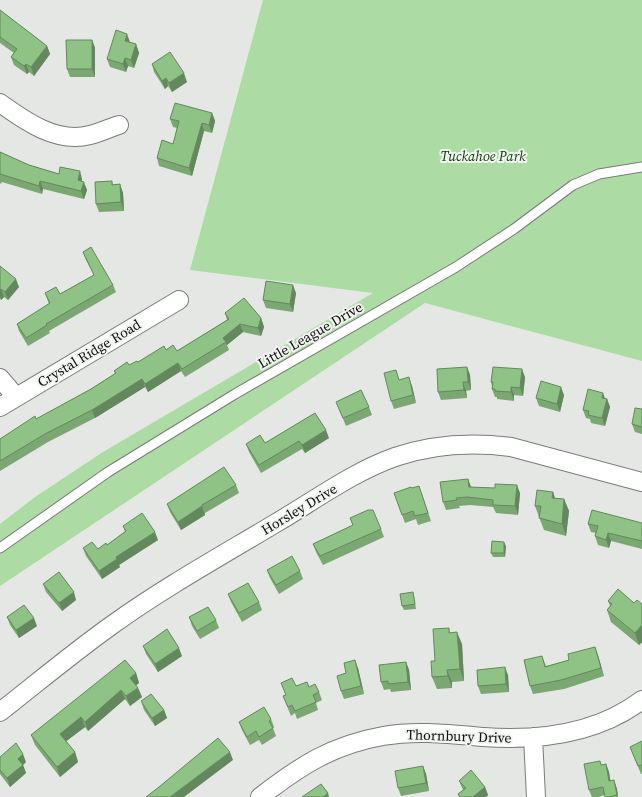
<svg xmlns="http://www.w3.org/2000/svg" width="642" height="797" font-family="'Source Serif 4',serif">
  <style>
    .green { fill: #acdba4 }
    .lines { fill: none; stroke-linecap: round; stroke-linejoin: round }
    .lane-casing { stroke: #797c79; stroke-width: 11 }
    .street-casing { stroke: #797c79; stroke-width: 20 }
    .lane { stroke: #fff; stroke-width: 9 }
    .street { stroke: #fff; stroke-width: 18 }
    .wall { fill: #7ba772 }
    .shaded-wall { fill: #64885d }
    .building { fill: #8fc285; stroke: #64885d }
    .labels { text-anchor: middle; stroke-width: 4; stroke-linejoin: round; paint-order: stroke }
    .park-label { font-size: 14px; font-style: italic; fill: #063c00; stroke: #f1f4f1 }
    .street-label { font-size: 14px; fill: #0f100e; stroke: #f1f4f1 }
  </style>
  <rect width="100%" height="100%" fill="#e4e7e3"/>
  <path class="green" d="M263,0h379v361l-217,-58 -425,283v-62l35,-27 68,-45 270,-159 -183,-23z"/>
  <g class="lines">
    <defs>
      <path id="lane" d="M0,548l108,-76 127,-78 221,-127 58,-38 59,-44 26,-11 43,-7"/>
      <path id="street" d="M0,103c25,18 57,41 90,32 9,-2 19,-7 29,-10
        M0,378l16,19
        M0,407l179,-107
        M0,712c37,-29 74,-60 112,-87 53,-38 109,-69 164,-102 39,-23 77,-51 119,-66 38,-13 77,-15 116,-10l131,35
        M533,737l3,60
        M260,797c40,-31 72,-52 123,-61 33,-6 67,-2 100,1 55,4 114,-3 159,-37"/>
    </defs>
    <use href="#lane" class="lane-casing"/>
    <use href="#street" class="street-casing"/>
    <use href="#lane" class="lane"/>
    <use href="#street" class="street"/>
  </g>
  <path class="wall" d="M0,10l47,36 3,8 -16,22 -5,-4 -2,2 -13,-9 -3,-8 3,-4 -14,-10z
    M92,40l3,8v29h-25l-3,-8z
    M130,42l6,2 3,9 -5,15 -6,-2 -2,6 -16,-5 -3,-8z
    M152,64l35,18 -15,10 -4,-6 -3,3 -11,-17z
    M212,113l3,8 -3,12 -8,-2 -12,45 -33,-10 -2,-8 16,-14 4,-16 -4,-1 -3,-8z
    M0,152l29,13 30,9 23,5v2l5,9 -3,9 -41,-10 -1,5 -40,-12 -1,2 -1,-1z
    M112,181l1,4 7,-1 3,9 1,18 -25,1 -3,-8z
    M83,252l30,33 3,7 -67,39 1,2 -22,13 -9,-15 -2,-7 32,-20 -4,-11 15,1 34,-19 -8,-15z
    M0,266l19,21 -11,13 -4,-3 -3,3 -1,-2z
    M296,293l-3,19 -27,-4 -3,-8z
    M225,313l36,5 3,9 -3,9 -18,-4 -16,13 2,5 -44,27 -4,-6 -33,21 -3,-5 -50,31 -47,24 -48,29v-32l91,-50 24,-15 -1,-3 24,-9 28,-12 11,1 50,-31z
    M467,367l3,8 1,15 -5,1 1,7 -26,2 -3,-8z
    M525,377l-2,19 -9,-1v6l-17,-2v-2h-2l-3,-8v-3l-1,-4z
    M412,386l4,17 -22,6 -3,-8z
    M564,395l-4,17 -21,-6 -3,-8z
    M605,398l2,1 3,8 -5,19 -14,-3 -1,-4 -4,-1 -3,-8z
    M336,402l33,5 3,8 -26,11z
    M642,409v25l-7,-2 -3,-8z
    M329,438l-24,15 -3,-4 -41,24 -12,-21 -3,-8z
    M468,479l3,8 49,6 -2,22 -22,-2 -3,-6 -23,-2 -11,1 1,2 -14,2 -3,-8z
    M236,485l3,8 -34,20v2l-24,15 -11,-18 -3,-8z
    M412,488l10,6 9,27 -13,4 -2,-6 -11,4 -11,-30z
    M553,492l2,7h9l5,12 -3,25 -22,-6 -9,-24z
    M350,518l31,11 3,8 -61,28 -7,-13 -3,-8 40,-19z
    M642,523v26l-31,-8 -2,7 -11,-3 -3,-9 1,-3 -5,-1 -3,-8z
    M123,526l35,14 -39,25 1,2 -18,12 -16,-23 -3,-8 15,1 9,-4 18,-13z
    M506,546l-1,11h-12l-2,-4z
    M267,570l33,1 3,8 -24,15 -9,-16z
    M43,584l33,16 -14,11 -16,-19z
    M413,592l1,4 2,13 -12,1 -2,-4z
    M228,594l31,8 3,8 -20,12 -11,-20z
    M608,601l34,3v38l-3,3 -28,-23 -4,-12 3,-4z
    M7,617l30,9 -18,12 -9,-13z
    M189,617l27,3 3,8 -19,11 -8,-13z
    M449,628l1,5 12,11 2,37 -12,1v6l-15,1 -5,-12 3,-16z
    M143,646l39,10 -24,16 -12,-18z
    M595,647l9,29 -40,13 -31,5 -3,-8 12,-30 4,10 23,-6z
    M406,662l3,8 2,20 -20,2 -1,-3 -6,1 -3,-8z
    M358,668l6,26 -20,5 -3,-8 5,-18z
    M136,673l3,10 -3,2 2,3 4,9 -12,9 -5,-7 -37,32 -3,-4 -19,14 9,11 3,10 -18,15 -25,-32 -4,-10z
    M508,675l1,17 -28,2 -3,-8z
    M281,683l15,3 13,1 10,5 3,8 -6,3 2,7 -21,9 -2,-6 -4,3 -8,-20 3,-1z
    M141,701l23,9 3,8 -12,8 -11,-16z
    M271,719l3,8 -1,1 3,8 -14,9 -3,-5 -9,5 -8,-15 -3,-8z
    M642,741v33h-1l-11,-27z
    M0,757l26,5 -3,3 3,8 -16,14 -10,-13z
    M606,764l3,8 1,9 4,-1 3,9 1,8h-13v-2l-7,2h-6l-3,-7 13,-25z
    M423,766l3,8 3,17 -28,5 -3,-8z
    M459,781l26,6 3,8 -2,2h-27l-1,-3 5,-4z"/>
  <path class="shaded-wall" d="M127,34l3,8 -5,-1z
    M92,40l3,8v29l-3,-8z
    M136,44l3,9 -5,15 -3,-8z
    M47,46l3,8 -16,22 -3,-9z
    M125,58l3,8 -2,6 -3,-8z
    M26,64l3,8 -2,2 -3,-8z
    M184,73l3,9 -15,10 -3,-9z
    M166,78l2,8 -3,3 -3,-8z
    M212,113l3,8 -3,12 -3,-8z
    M202,123l2,8 -12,45 -3,-8z
    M80,171l2,8 -1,9 -3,-8z
    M40,181l3,8 -1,5 -3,-8z
    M84,182l3,8 -3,9 -3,-8z
    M120,184l3,9 1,18 -3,-9z
    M16,279l3,8 -11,13 -3,-8z
    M293,285l3,8 -3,19 -3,-8z
    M1,289l3,8 -3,3 -1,-4v-6z
    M261,318l3,9 -3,9 -3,-8z
    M240,324l3,8 -16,13 -4,-7z
    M178,363l3,8 -33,21 -3,-8z
    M467,367l3,8 1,15 -3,-8z
    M522,369l3,8 -2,19 -3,-8z
    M409,377l3,9 4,17 -3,-8z
    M142,379l3,8 -50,31 -3,-8z
    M463,382l3,9 1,7 -3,-8z
    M511,387l3,8v6l-3,-9z
    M561,387l3,8 -4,17 -3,-8z
    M603,393l3,8 -4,-3z
    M607,399l3,8 -5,19 -3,-8z
    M326,430l3,8 -24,15 -3,-8z
    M468,479l3,8h-2z
    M517,485l3,8 -2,22 -3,-9z
    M553,492l4,12 -5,-6z
    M564,499l5,12 -3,25 -4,-12z
    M202,506l3,9 -24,15 -3,-8z
    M155,532l3,8 -39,25 1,2 -18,12 -3,-8 17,-14z
    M608,533l3,8 -2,7 -3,-8z
    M504,542l2,4 -1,11 -1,-4z
    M74,592l2,8 -14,11 -3,-8z
    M34,618l3,8 -18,12 -3,-8z
    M642,625v17l-3,3 -4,-12z
    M457,632l5,12 2,37 -4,-12z
    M595,647l3,8 6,21 -3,-8z
    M179,648l3,8 -24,16 -3,-8z
    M355,660l3,8 6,26 -3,-8z
    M406,662l3,8 2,20 -3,-8z
    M505,667l3,8 1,17 -3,-8z
    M447,670l5,12v6l-4,-12z
    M136,673l3,10 -5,4 -4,-9z
    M138,688l4,9 -12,9 -4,-10z
    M121,690l4,9 -37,32 -3,-9z
    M164,710l3,8 -12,8 -3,-8z
    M81,717l4,10 -21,16 -4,-9z
    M75,752l3,10 -18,15 -3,-10z
    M230,752l3,8 -49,37h-14z
    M23,754l3,8 -3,3 3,8 -16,14 -3,-9 11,-19z
    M606,764l3,8 3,18 -3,-9z
    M423,766l3,8 3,17 -3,-8z
    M614,780l3,9 1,8 -1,-2z
    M485,787l3,8 -2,2h-13z
    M328,793l1,4h-6z"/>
  <path class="building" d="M0,10l47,36 -16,21 -5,-3 -2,2 -13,-9 6,-8 -17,-12z
    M116,30l11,4 -2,7 11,3 -5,16 -6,-2 -2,6 -16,-5z
    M66,40h26v29h-25z
    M170,52l14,21 -15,10 -3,-5 -4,3 -10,-17z
    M175,103l37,10 -3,12 -7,-2 -13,45 -32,-10 5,-18 11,4 6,-23 -9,-2z
    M0,152l29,13 30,9 1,-7 20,4 -2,9 6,2 -3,9 -41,-10 -1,5 -39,-12z
    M112,181v4l8,-1 1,18 -25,2 -1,-22z
    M91,247l22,38 -67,39 1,1 -21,13 -9,-14 33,-21 -5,-10 11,-6 4,7 34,-19 -11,-23z
    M0,266l16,13 -11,13 -4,-3 -1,1z
    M266,281l27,4 -3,19 -27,-4z
    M244,298l17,20 -3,10 -18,-4 -17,14 3,4 -44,27 -4,-6 -33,21 -3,-5 -50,31 -47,24 -45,27v-22l35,-23 1,3 55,-30 25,-16 -2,-2 13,-9 2,3 8,-4 1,1 26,-16 2,4 7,-5 4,6 52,-32 -4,-6z
    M467,367l1,15h-5l1,8 -26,2 -1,-23z
    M493,367l29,2 -2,19 -9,-1v5l-16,-1v-2h-3l1,-7h-2z
    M396,370l3,10 10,-3 4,18 -22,6 -7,-28z
    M541,381l20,6 -4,17 -21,-6z
    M588,389l15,4 -1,5 5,1 -5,19 -14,-3 1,-4 -6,-1z
    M361,390l8,17 -26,11 -7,-16z
    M635,408l7,1v18l-10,-3z
    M315,413l11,17 -24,15 -3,-4 -40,24 -13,-21 14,-9 5,8z
    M224,467l12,18 -34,20v1l-24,16 -11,-18z
    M468,479l1,8 26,1v-4l22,1 -2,21 -22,-1v-5l-26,-3 -11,1 1,2 -14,2 -3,-20z
    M419,486l9,27 -13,3 -2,-5 -11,4 -8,-22 17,-6 1,1z
    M537,490l16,2 -1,6 12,1 -2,25 -23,-6 2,-12h-6z
    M368,510h5l8,19 -61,27 -7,-12 40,-19 -3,-7z
    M592,510l50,13v18l-34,-8 -2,7 -11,-4 3,-10 -10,-2z
    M142,513l13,19 -39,25 1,2 -18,12 -16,-23 9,-6 6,7 8,-6 1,2 19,-14 -3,-5z
    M492,541l12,1v11h-13z
    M292,556l8,15 -24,14 -9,-15z
    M59,572l15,20 -15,11 -16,-19z
    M248,583l11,19 -20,11 -11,-19z
    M618,589l16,14 3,-3 5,4v21l-7,8 -28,-23 5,-6 -4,-3z
    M413,592l2,12 -13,2 -2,-12z
    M24,605l10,13 -18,12 -9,-13z
    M208,607l8,13 -19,11 -8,-14z
    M449,628v5l8,-1 3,37 -13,1 1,6 -16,1 -1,-16h4l-2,-32z
    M167,629l12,19 -24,16 -12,-18z
    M595,647l6,21 -40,12 -31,6 -6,-26 18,-4 3,11 24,-7 -1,-6z
    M125,660l11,13 -6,5 8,10 -12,8 -5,-6 -36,32 -4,-5 -21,17 15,18 -18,15 -26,-32z
    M355,660l6,26 -20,5 -4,-15 9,-3 -2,-10z
    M406,662l2,20 -20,2v-3l-7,1 -2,-17z
    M505,667l1,17 -28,2 -1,-16z
    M292,678l4,8 11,-4 2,5 6,-3 4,8 -6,3 3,7 -21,9 -3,-6 -4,2 -5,-11 3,-1 -5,-12z
    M151,694l13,16 -12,8 -11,-17z
    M264,707l7,12 -2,2 4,7 -14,9 -3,-6 -9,6 -8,-15z
    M218,738l12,14 -60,45h-24l13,-10z
    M642,741v24l-4,1 -8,-19z
    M16,743l7,11 -5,5 5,6 -16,13 -7,-8v-13z
    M600,761l1,4 5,-1 3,17 5,-1 3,15 -8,2h-4l-2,-10 -14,3 -5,-26z
    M423,766l3,17 -28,5 -3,-17z
    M471,770l14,17 -12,10h-13l-2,-3 8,-6 -7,-7z
    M321,784l7,9 -5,4h-21z"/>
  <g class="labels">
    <g class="park-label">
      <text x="483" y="161">Tuckahoe Park</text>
    </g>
    <g class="street-label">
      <text transform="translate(310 335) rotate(-30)" y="5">Little League Drive</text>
      <text transform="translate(89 353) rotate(-31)" y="5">Crystal Ridge Road</text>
      <text transform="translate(299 509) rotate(-31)" y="5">Horsley Drive</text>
      <text transform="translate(459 736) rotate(2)" y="5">Thornbury Drive</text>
    </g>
  </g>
</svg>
